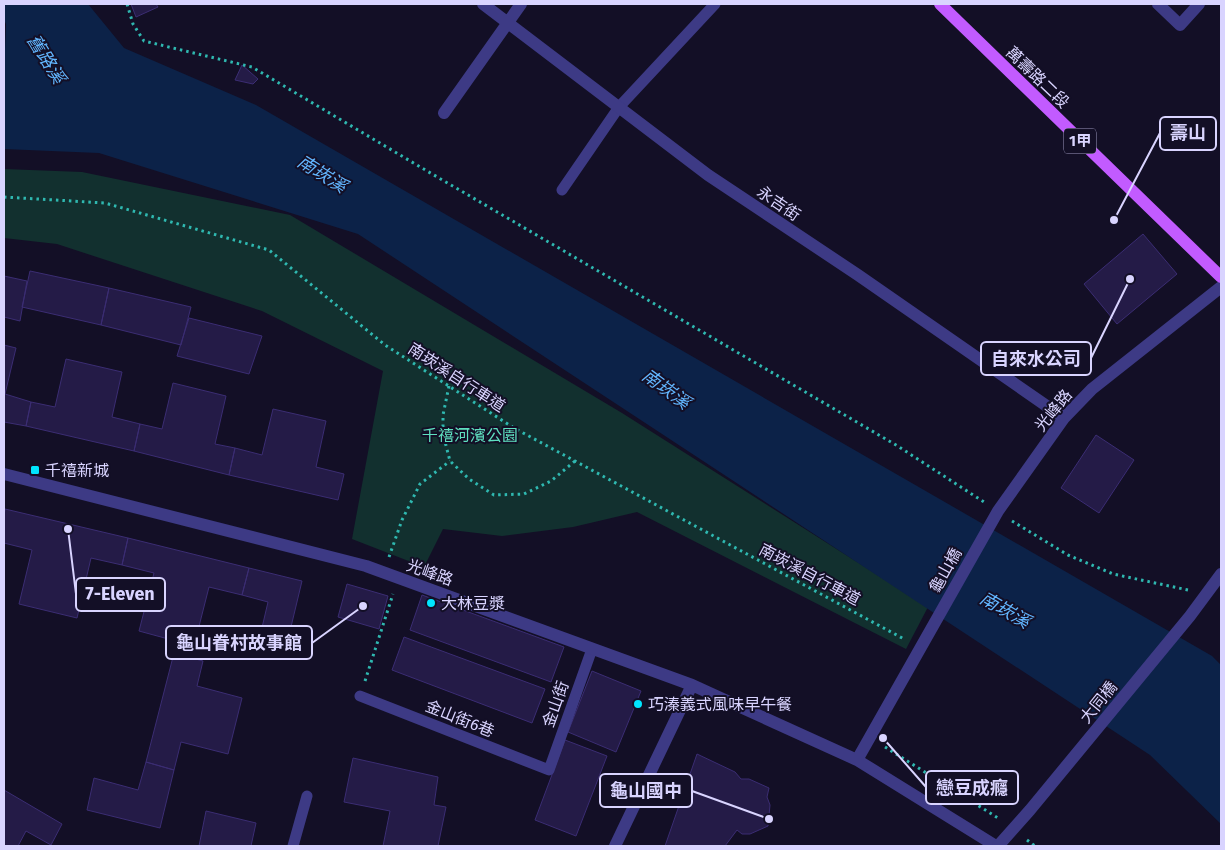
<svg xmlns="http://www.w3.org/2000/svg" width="1225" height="850" font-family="'Fira Sans','Noto Sans TC',sans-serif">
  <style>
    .green { fill: #12302f }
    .water { fill: #0c2248 }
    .building { fill: #241b47; stroke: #3b2d73 }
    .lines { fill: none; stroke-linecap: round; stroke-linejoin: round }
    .path { stroke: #2fb8b0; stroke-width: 3; stroke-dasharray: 2.5 4; stroke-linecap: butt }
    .service { stroke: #3d3a85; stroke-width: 11 }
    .minor { stroke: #3d3a85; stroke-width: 12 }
    .tertiary { stroke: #3d3a85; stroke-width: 12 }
    .primary { stroke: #c25bff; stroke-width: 12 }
    .poi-dot { fill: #00e5ff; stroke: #130f26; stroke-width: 2 }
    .labels { text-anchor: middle; stroke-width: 4; stroke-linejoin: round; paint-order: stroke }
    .shield { fill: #130f26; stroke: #9e99be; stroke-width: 1 }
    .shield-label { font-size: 15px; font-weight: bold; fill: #d9d4ff }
    .street-label { font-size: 16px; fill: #d9d4ff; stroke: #130f26 }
    .park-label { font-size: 16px; fill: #5fe0c0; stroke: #130f26 }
    .poi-label { font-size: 16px; fill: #d9d4ff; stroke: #130f26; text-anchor: start }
    .water-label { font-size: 18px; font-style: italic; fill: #62b6ff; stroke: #130f26 }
    .leader { fill: none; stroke: #d9d4ff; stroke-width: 2 }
    .callout-dot { fill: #d9d4ff; stroke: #130f26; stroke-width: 2 }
    .callout { fill: #130f26; stroke: #d9d4ff; stroke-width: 2 }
    .callout-label { font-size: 18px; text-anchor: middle; font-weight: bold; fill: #d9d4ff }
  </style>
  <rect width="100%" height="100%" fill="#130f26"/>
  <path class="green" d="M4,169l78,3 208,43 332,198 306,194 -22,42 -269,-137 -64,15 -71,9 -59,-7 -19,38 -72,-28 31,-168 -121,-60 -205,-67 -53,-6z"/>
  <path class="water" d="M4,4h84l36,44 132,57 956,551 9,9v159l-71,-69 -792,-521 -259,-81 -95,-4v-76l2,-49 -2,-4z"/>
  <path class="building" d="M131,4h25l2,3 -22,10z
    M242,65l16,14 -5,5 -18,-4z
    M1143,234l34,40 -60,50 -33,-40z
    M30,271l79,17 -8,37 -79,-18z
    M4,276l23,5 -7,40 -16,-4z
    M109,288l82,19 -10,38 -80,-20z
    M189,318l73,18 -13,38 -72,-18z
    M4,345l12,3 -11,46 26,8 -5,24 -22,-4z
    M66,359l56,13 -10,45 28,7 -6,27 -108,-25 5,-24 24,5z
    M173,383l53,13 -11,48 20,4 -6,27 -95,-24 6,-27 22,5z
    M273,409l53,12 -10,46 28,7 -6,26 -109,-25 6,-27 27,7z
    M1096,435l38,25 -35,53 -38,-25z
    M5,509l123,29 -6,27 -31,-7 -14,60 -58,-14 13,-54 -28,-7v-27z
    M128,538l121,30 -7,27 -33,-8 -15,59 -55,-15 15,-58 -32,-8z
    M249,568l53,13 -18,75 -27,-7 11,-47 -26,-7z
    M347,584l41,12 -9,33 -41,-12z
    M422,595l142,52 -13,35 -141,-52z
    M404,637l141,52 -13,34 -140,-53z
    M174,653l29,8 -6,25 45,12 -14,56 -47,-12 -7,28 -28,-8z
    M592,671l49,20 -25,61 -48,-20z
    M565,740l42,16 -31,80 -41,-16z
    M697,754l38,18 6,7h8l20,9 -2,9 3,8 -2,21 -18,8h-8l-5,-4 -12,16h-60z
    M353,758l85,19 -4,28 12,2 -8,39h-55l7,-35 -46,-9z
    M146,762l28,8 -14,58 -73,-18 7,-32 44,12z
    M4,790l58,34 -11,21 -25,-14 -8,15h-14z
    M206,811l50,12 -5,23h-52z"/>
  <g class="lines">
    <path class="path" d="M127,4l6,20 11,17 108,26 175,104 469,274 88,57
      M4,197l101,6 164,47 116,95 129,83 390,211
      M449,386l-6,29v19l7,27 19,18 25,16 30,-1 27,-13 24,-20
      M1012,521l56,34 45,19 75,16
      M389,557l13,-37 18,-36 30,-23
      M365,681l28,-87
      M885,747l113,71
      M1027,840l8,6"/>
    <path class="service" d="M562,190l57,-83 96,-103
      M360,696l189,74 43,-121
      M293,846l14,-50"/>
    <path class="minor" d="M483,4l225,171 150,100 206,143
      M1158,4l22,21 19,-21
      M444,113l77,-109
      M4,474l362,92 326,119 165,75 139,86
      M857,760l141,-249 66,-93 28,-29 129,-102
      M615,846l77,-161"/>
    <path class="tertiary" d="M998,846l32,-36 160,-194 31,-42"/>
    <path class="primary" d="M940,4l281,273"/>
  </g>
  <g class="poi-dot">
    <rect x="30" y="465" width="10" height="10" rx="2.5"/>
    <circle cx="431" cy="603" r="5"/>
    <circle cx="638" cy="704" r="5"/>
  </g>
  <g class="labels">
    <rect class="shield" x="1064" y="128.5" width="32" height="25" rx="4"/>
    <g class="shield-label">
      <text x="1080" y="146">1甲</text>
    </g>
    <g class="street-label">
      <text transform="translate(1038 77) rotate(44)" y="6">萬壽路二段</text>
      <text transform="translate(779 203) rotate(34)" y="6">永吉街</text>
      <text transform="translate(457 377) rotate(33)" y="6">南崁溪自行車道</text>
      <text transform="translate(1053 410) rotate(-51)" y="6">光峰路</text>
      <text transform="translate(945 570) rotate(-61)" y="6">龜山橋</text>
      <text transform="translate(430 572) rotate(20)" y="6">光峰路</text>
      <text transform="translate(810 574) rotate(28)" y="6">南崁溪自行車道</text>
      <text transform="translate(1098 702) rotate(-51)" y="6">大同橋</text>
      <text transform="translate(555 704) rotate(-70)" y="6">金山街</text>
      <text transform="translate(460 718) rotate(22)" y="6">金山街6巷</text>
    </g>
    <g class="park-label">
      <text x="470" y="441">千禧河濱公園</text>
    </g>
    <g class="poi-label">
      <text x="45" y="476">千禧新城</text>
      <text x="441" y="609">大林豆漿</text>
      <text x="648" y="710">巧溱義式風味早午餐</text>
    </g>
    <g class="water-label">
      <text transform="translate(46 59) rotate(58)" y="6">舊路溪</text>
      <text transform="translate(322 174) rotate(32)" y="6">南崁溪</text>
      <text transform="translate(666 389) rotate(36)" y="6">南崁溪</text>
      <text transform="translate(1005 610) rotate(30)" y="6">南崁溪</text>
    </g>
  </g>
  <path class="leader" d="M1114 220L1160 133M1130 279L1091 358M68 529L76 594M363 606L312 643M883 738L926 787M769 819L692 791"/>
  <g class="callout-dot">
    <circle cx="1114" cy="220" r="5"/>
    <circle cx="1130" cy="279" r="5"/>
    <circle cx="68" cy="529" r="5"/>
    <circle cx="363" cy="606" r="5"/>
    <circle cx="883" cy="738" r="5"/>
    <circle cx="769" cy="819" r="5"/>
  </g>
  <g class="callout">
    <rect x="1160" y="117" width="56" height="33" rx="5"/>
    <rect x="981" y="342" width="110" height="33" rx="5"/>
    <rect x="76" y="578" width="89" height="33" rx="5"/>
    <rect x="166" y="626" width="146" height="33" rx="5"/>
    <rect x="926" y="771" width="92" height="33" rx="5"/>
    <rect x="600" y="774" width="92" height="33" rx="5"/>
  </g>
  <g class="callout-label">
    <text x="1188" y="139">壽山</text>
    <text x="1036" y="365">自來水公司</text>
    <text x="120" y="600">7-Eleven</text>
    <text x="239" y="649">龜山眷村故事館</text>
    <text x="972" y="794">戀豆成癮</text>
    <text x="646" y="797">龜山國中</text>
  </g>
  <rect width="1225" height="850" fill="none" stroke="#d9d4ff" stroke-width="10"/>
</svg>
